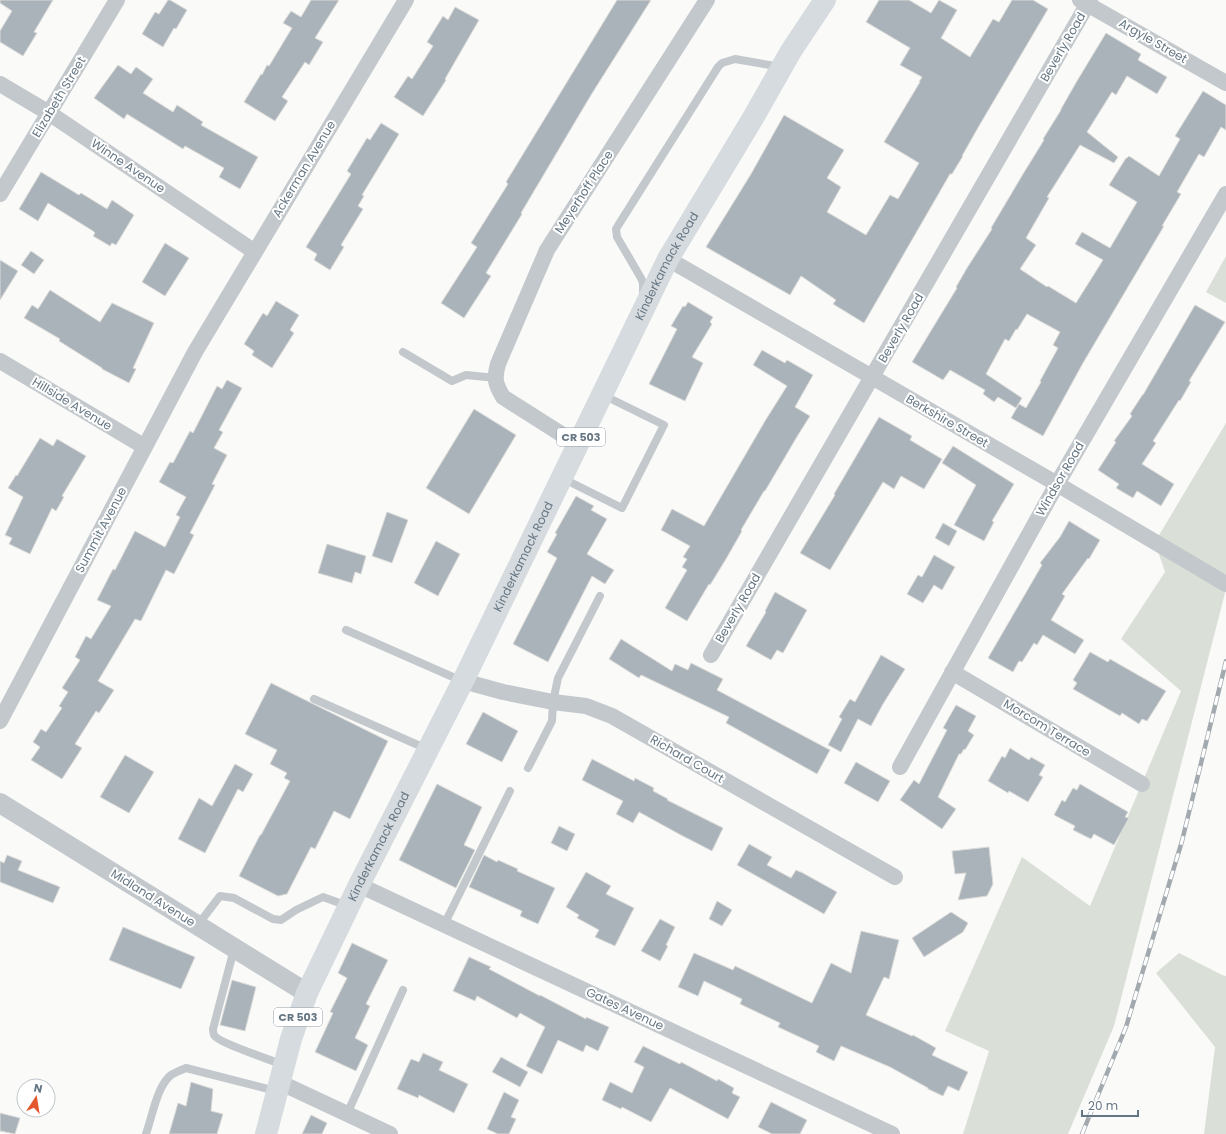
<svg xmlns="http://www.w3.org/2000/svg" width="1226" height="1134" font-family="Poppins,sans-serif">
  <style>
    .green { fill: #dadfd7 }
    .building { fill: #aab3b9; stroke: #dcdcda }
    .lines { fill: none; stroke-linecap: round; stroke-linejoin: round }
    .service { stroke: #c3c8cc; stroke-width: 8 }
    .minor { stroke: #c3c8cc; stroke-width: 16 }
    .tertiary { stroke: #c3c8cc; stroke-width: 20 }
    .primary { stroke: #d6dbdf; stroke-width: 22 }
    .rail-casing { stroke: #a2aab0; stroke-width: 4.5 }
    .rail { stroke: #fff; stroke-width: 3; stroke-dasharray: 9; stroke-linecap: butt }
    .labels { text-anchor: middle; stroke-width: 4; stroke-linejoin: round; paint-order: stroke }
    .shield { fill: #fff; stroke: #939fa8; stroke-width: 1 }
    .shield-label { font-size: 11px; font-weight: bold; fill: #657683 }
    .street-label { font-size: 12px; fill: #657683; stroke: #fff }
  </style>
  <rect width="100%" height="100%" fill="#fafaf8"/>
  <path class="green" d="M1226,256v47l-20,-11z
    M1226,423v166l-112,437 -46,108h-105l26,-83 -44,-20 77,-174 68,49 91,-215 -60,-52 44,-67 -10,-30z
    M1179,953l43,22 4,1v158h-22l11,-87 -59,-74z"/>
  <path class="building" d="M0,0h53l-19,32 3,1 -14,23 -23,-14v-11l12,-20 -12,-8z
    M168,0h2l17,10 -11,19 -2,-1 -11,19 -21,-13 13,-22 4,2z
    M311,0h28l-24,38 8,4 -14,23 -4,-3 -23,35 6,4 -13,20 -31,-19 17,-28 1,1 5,-10 2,1 23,-38 -9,-5 8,-12 10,6z
    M617,0h34l-60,95 -70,118 1,1 -36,59 5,3 -27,42 -23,-15 36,-56 -6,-4 37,-59 -2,-2z
    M879,0h30l22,13 8,-13 18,10 -16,28 29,19 23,-38 6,3 13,-22h21l15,9 -69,117 -17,30h1l-11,18h-2l-86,149 -31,-19 3,-4 -35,-24 -11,19 -84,-48 45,-73 33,-59 60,35 -17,28 14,9 -14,25 39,23 24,-40 8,4 21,-36 -35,-21 36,-60h-1l3,-5 -22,-12 10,-17 -44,-26z
    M455,7l24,13 -34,59 1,1 -23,36 -29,-19 14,-21 4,3 21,-33 -6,-4 16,-26 5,4z
    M1106,33l35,21 -3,6 29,17 -10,17 -30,-18 -11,19 -4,-3 -25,40 31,25 -4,6 -34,-18 -33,52 2,1 -23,40 10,7 -16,24 27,18 1,-1 28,17 27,-43 -28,-16 7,-12 28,16 27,-46 -28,-17 17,-27h1l2,-2 30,20 21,-37 -5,-3 28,-45 23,14v25l-5,-3 -17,30 -5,-3 -22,38 4,2 -19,32h2l-81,137 -40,73 -32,-18 8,-14 7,4 15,-26 -1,-1 18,-33 -5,-3 7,-13 -33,-18 -10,16 -1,-1 -7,12 -4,-2 -19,35 36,24 -6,10 -18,-11 -4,5 -11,-8 2,-4 -35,-20 -7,10 -31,-18 45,-74 -1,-1 11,-19 25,-39 -1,-1 32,-54 21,-34 -1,-1 18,-29v-1l16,-28z
    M118,65l13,9 5,-7 17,12 -10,14 30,19 4,-7 26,17 -2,3 57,32 -18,32 -21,-12 5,-9 -39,-22 -2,3 -56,-35 -3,5 -30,-21z
    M381,123l18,11 -37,61 2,1 -6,10 5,3 -22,36 3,2 -14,23 -16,-10 3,-6 -11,-7 45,-73 -4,-3 20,-33 3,2z
    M41,172l38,23 2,-2 26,16 5,-9 22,15 -18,30 -4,-2 -2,3 -17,-10 2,-3 -2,-2 -45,-28 -10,18 -19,-12z
    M165,243l24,15 -24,38 -23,-14z
    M31,251l13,9 -10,14 -13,-9z
    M0,260l18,11 -18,29z
    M50,290l50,32 12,-19 42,20 -21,45 3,1 -7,14 -27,-14v-1l-43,-27 1,-2 -36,-21 8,-13 6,4z
    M276,301l23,14 -9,15 4,3 -22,35 -20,-13 2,-4 -10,-7 19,-31 4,3z
    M688,302l25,15 -3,5 2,2 -20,33 11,6 -18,38 -36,-17 28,-55 -6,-3 12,-20 2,1z
    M1195,305l30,17 -36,59 2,1 -11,19 -1,-1 -26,41 3,2 -14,21 32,20 -13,22 -24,-15 -4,7 -17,-10 3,-4 -21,-14 18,-28 -2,-1 18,-25 -2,-2 13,-20v1z
    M762,350l23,13 2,-3 26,15 -18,32 15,9 -12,19 -33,56h-1l-23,39 1,1 -16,28 -16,26 -1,-1 -22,37 -22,-13 22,-38 -5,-3 5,-8 -4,-2 7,-11 -29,-16 11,-21 32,17 61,-105 22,-35 -34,-21z
    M227,380l15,8 -23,42 4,2 -9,16 13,7 -15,29 3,1 -25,48 4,2 -20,39 -8,-4 -25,51 -6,-2 -37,62 16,9 -15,23 -3,-2 -21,33 7,4 -20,31 -31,-19 9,-13 -7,-5 8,-13 5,3 16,-24 -3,-2 9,-14 -6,-4 18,-28 -5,-3 11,-21 5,3 20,-33 -14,-6 16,-31 2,1 20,-39 30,16 15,-30 -4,-2 10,-18 -27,-15 11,-20 3,1 17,-32 3,2 24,-47 5,3z
    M474,409l42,26 -47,79 -43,-26z
    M879,417l33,19 -2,4 32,19 -18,30 -23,-13 -7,13 -11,-7 -53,88 -30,-17 35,-58 -1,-1z
    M40,438l13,8 4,-7 29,17 -24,40 2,1 -8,14 -4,-3 -22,46 -21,-10 3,-6 -7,-3 18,-38 -15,-9 8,-13 1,1z
    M953,446l61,38 -22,37 2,1 -10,19 -30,-16 22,-40 -34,-22z
    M576,496l18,10 -3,4 16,9 -20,35 27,16 -9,14 -13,-8 -44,86 -35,-18 44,-86 -10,-6 10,-18 -2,-1z
    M387,512l21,8 -16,43 -20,-7z
    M1069,521l31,19 -11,19 -1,-1 -26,36 3,2 -14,24 33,20 -9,14 -32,-19 -6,10 -3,-2 -12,19 -3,-1 -6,11 -25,-14 54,-93 -2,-2 20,-26z
    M943,523l14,8 -8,15 -14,-8z
    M436,541l24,13 -22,42 -24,-13z
    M327,544l39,12 -5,18 -6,-2 -3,11 -34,-10z
    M934,555l21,12 -13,23 -8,-5 -11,18 -16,-9 11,-19 4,2z
    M775,592l32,18 -24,43 -6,-3 -6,10 -25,-14 20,-34 -1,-1z
    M621,639l51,32 3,-7 13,6 3,-7 32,16 -6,11 113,60 -13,24 -91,-51 3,-6 -88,-42 -2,3 -30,-19z
    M1090,652l18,10 2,-3 56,32 -19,30 -5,-2 -3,5 -17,-11 -2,3 -47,-27 4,-6 -4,-3z
    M881,655l24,14 -22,35 -12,22 -13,-7 -17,33 -13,-7 14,-26 -3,-2 11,-18 5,3z
    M271,683l117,58 -38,78 -16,-8 -19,38 -4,-2 -24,47 -9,2 -39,-20 21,-41h1l29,-54 -6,-3 3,-5 -17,-9 7,-14 -32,-16z
    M956,705l20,11 -8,15 6,4 -9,15 -1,-1 -3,5h-2l-21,43 18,12 -14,20 -42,-29 14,-20 5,4 28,-54 -4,-2z
    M483,712l35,19 -16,31 -36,-18z
    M1010,748l19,12 2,-3 14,8 -6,10 4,2 -15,25 -19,-11 -1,2 -20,-12 14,-25 3,2z
    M125,755l29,17 -25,41 -29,-16z
    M592,759l42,22 1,-3 19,10 -1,3 15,8 -1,1 56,28 -11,23 -33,-17 -40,-22 -6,11 -17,-9 7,-13 -41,-21z
    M856,762l34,19 -12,21 -34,-19z
    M235,764l18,10 -10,18 -5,-3 -33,64 -27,-14 21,-41 13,8z
    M437,784l45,23 -18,38 11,5 -19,38 -57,-28z
    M1080,784l48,28 -3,5 4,1 -15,27 -20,-11 -3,5 -18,-9 2,-4 -21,-11 8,-15 3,2 8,-14 4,2z
    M559,826l16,8 -8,17 -16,-8z
    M749,844l23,13 -5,8 24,13 5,-8 4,2h1l36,20 -13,22 -87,-49z
    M989,847l4,37 -6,12 -29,4 8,-27 -11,1 -3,-23z
    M7,855l15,6 -4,9 42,17 -7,16 -53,-21v-21l4,2z
    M484,855l13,7 1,-2 20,9 -1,2 38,17 -17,36 -18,-8 2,-5 -53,-24z
    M586,872l25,14 -5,8 28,14 -19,38 -20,-9 4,-7 -22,-12 2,-3 -13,-8z
    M717,901l15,9 -10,16 -13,-7z
    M951,912l17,11 -5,9 -39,25 -12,-19z
    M660,919l15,8 -9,18 2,1 -8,15 -19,-10z
    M123,927l72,30 -14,32 -72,-29z
    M861,931l38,9 -10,39 -5,-2 -18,38 46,21 1,-1 23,13 -4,7 36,17 -9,19 -11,-5 -5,10 -15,-7v-1l-38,-21 -49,-21 -7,15 -18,-9 3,-6 -41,-19 2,-4 -40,-19 2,-5 -38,-18 -6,15 -20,-9 16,-34 39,17 2,-4 77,37 19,-40 20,10z
    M352,943l36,17 -22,44 4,2 -15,32 13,7 -12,26 -41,-19 18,-39 -3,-1 17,-34 -9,-5z
    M469,957l22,10 -2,2 51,27v-1l46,24v-2l23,10 -11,24 -12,-6 -3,7 -25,-12 -16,34 -16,-8 19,-39 -25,-14 -3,5 -40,-22 -2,5 -22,-10z
    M232,980l24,7 -11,44 -25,-6z
    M643,1046l37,18 1,-2 36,19 1,-2 16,9 -2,5 8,4 -12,22 -58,-31 -19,34 -29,-15 -1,2 -19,-9 8,-18 22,11 12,-26 -10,-5z
    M423,1053l20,9 -4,8 29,14 -14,29 -35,-18 -1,3 -21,-9 14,-30 8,3z
    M501,1057l27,15 -8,15 -28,-15z
    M191,1082l22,7 -2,22 12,3 -6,20h-48l9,-31 8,3z
    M504,1092l15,8 -8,17 5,2 -7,15h-11l-11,-5z
    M771,1102l36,18 -7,14h-28l-14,-7z
    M0,1113l20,5 -5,16 -15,-3z
    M311,1115l16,8 -5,11h-20z"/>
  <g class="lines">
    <path class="service" d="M643,296v-13l-2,-5 -24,-41 -1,-8 3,-5 99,-157 4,-4 13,-4 46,8
      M403,352l49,29 14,-6 30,3
      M562,478l60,30 42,-83 -61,-30
      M346,630l116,51
      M314,699l113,50
      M528,768l24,-47 1,-19 5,-24 42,-82
      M444,925l66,-134
      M197,926l23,-30 14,2 39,21 8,1 15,-10 27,-13 25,9
      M234,949l-21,80c0,2 0,4 1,6 4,8 58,25 69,30
      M347,1114l56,-124
      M146,1134c6,-17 11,-48 25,-59 5,-3 10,-5 15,-7l90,23"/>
    <path class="minor" d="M1080,0l146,83
      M0,84l49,29 206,139
      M0,194l117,-194
      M668,259l389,225 169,100
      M0,361l145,86
      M577,444l-74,-47c-8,-13 -9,-19 -5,-33l49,-114 160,-250
      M711,655l379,-655
      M952,672l190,112
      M463,681l40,11 50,10 33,4 26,10 283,161
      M0,721l195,-369 211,-352
      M900,767l157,-283 169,-290
      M359,885l533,249
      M279,1082l111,52"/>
    <path class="tertiary" d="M0,803l307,190"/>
    <path class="primary" id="s1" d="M266,1134l25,-95 16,-46 52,-108 104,-204 205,-422 85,-141 38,-67 34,-51"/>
    <defs>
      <path id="rail" d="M1082,1134l44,-107 56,-186 44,-180"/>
    </defs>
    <use href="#rail" class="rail-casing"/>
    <use href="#rail" class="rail"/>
  </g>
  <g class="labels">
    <g class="shield">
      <rect x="557" y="428" width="48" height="18" rx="3"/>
      <rect x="274" y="1008" width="48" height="18" rx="3"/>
    </g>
    <g class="shield-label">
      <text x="581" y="441">CR 503</text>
      <text x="298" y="1021">CR 503</text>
    </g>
    <g class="street-label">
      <text transform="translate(1153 41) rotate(30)" y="4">Argyle Street</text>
      <text transform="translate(1063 47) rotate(-60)" y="4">Beverly Road</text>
      <text transform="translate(59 97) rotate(-59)" y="4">Elizabeth Street</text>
      <text transform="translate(128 166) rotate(34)" y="4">Winne Avenue</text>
      <text transform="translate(304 169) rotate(-59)" y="4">Ackerman Avenue</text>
      <text transform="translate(584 192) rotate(-57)" y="4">Meyerhoff Place</text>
      <text dy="4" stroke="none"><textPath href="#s1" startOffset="958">Kinderkamack Road</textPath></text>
      <text transform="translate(901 328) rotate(-60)" y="4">Beverly Road</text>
      <text transform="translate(72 404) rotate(31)" y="4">Hillside Avenue</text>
      <text transform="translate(947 421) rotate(30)" y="4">Berkshire Street</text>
      <text transform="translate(1060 479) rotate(-60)" y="4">Windsor Road</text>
      <text transform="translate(101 530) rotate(-62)" y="4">Summit Avenue</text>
      <text dy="4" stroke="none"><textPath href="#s1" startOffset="634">Kinderkamack Road</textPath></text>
      <text transform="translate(738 608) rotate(-60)" y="4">Beverly Road</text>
      <text transform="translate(1047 728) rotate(31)" y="4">Morcom Terrace</text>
      <text transform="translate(687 759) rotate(30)" y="4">Richard Court</text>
      <text dy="4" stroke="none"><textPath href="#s1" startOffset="310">Kinderkamack Road</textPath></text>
      <text transform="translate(153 898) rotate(32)" y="4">Midland Avenue</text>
      <text transform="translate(625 1009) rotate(25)" y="4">Gates Avenue</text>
    </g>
  </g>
  <g transform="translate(36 1098) rotate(12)"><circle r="19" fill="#ffffff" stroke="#c1c8cd"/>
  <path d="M0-3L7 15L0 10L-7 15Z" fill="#e4572e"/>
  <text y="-6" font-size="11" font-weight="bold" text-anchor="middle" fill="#657683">N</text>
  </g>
  <path d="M1082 1110v6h56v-6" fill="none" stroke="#657683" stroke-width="2"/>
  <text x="1088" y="1110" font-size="12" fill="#657683" stroke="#ffffff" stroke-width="3" paint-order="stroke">20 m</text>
</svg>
